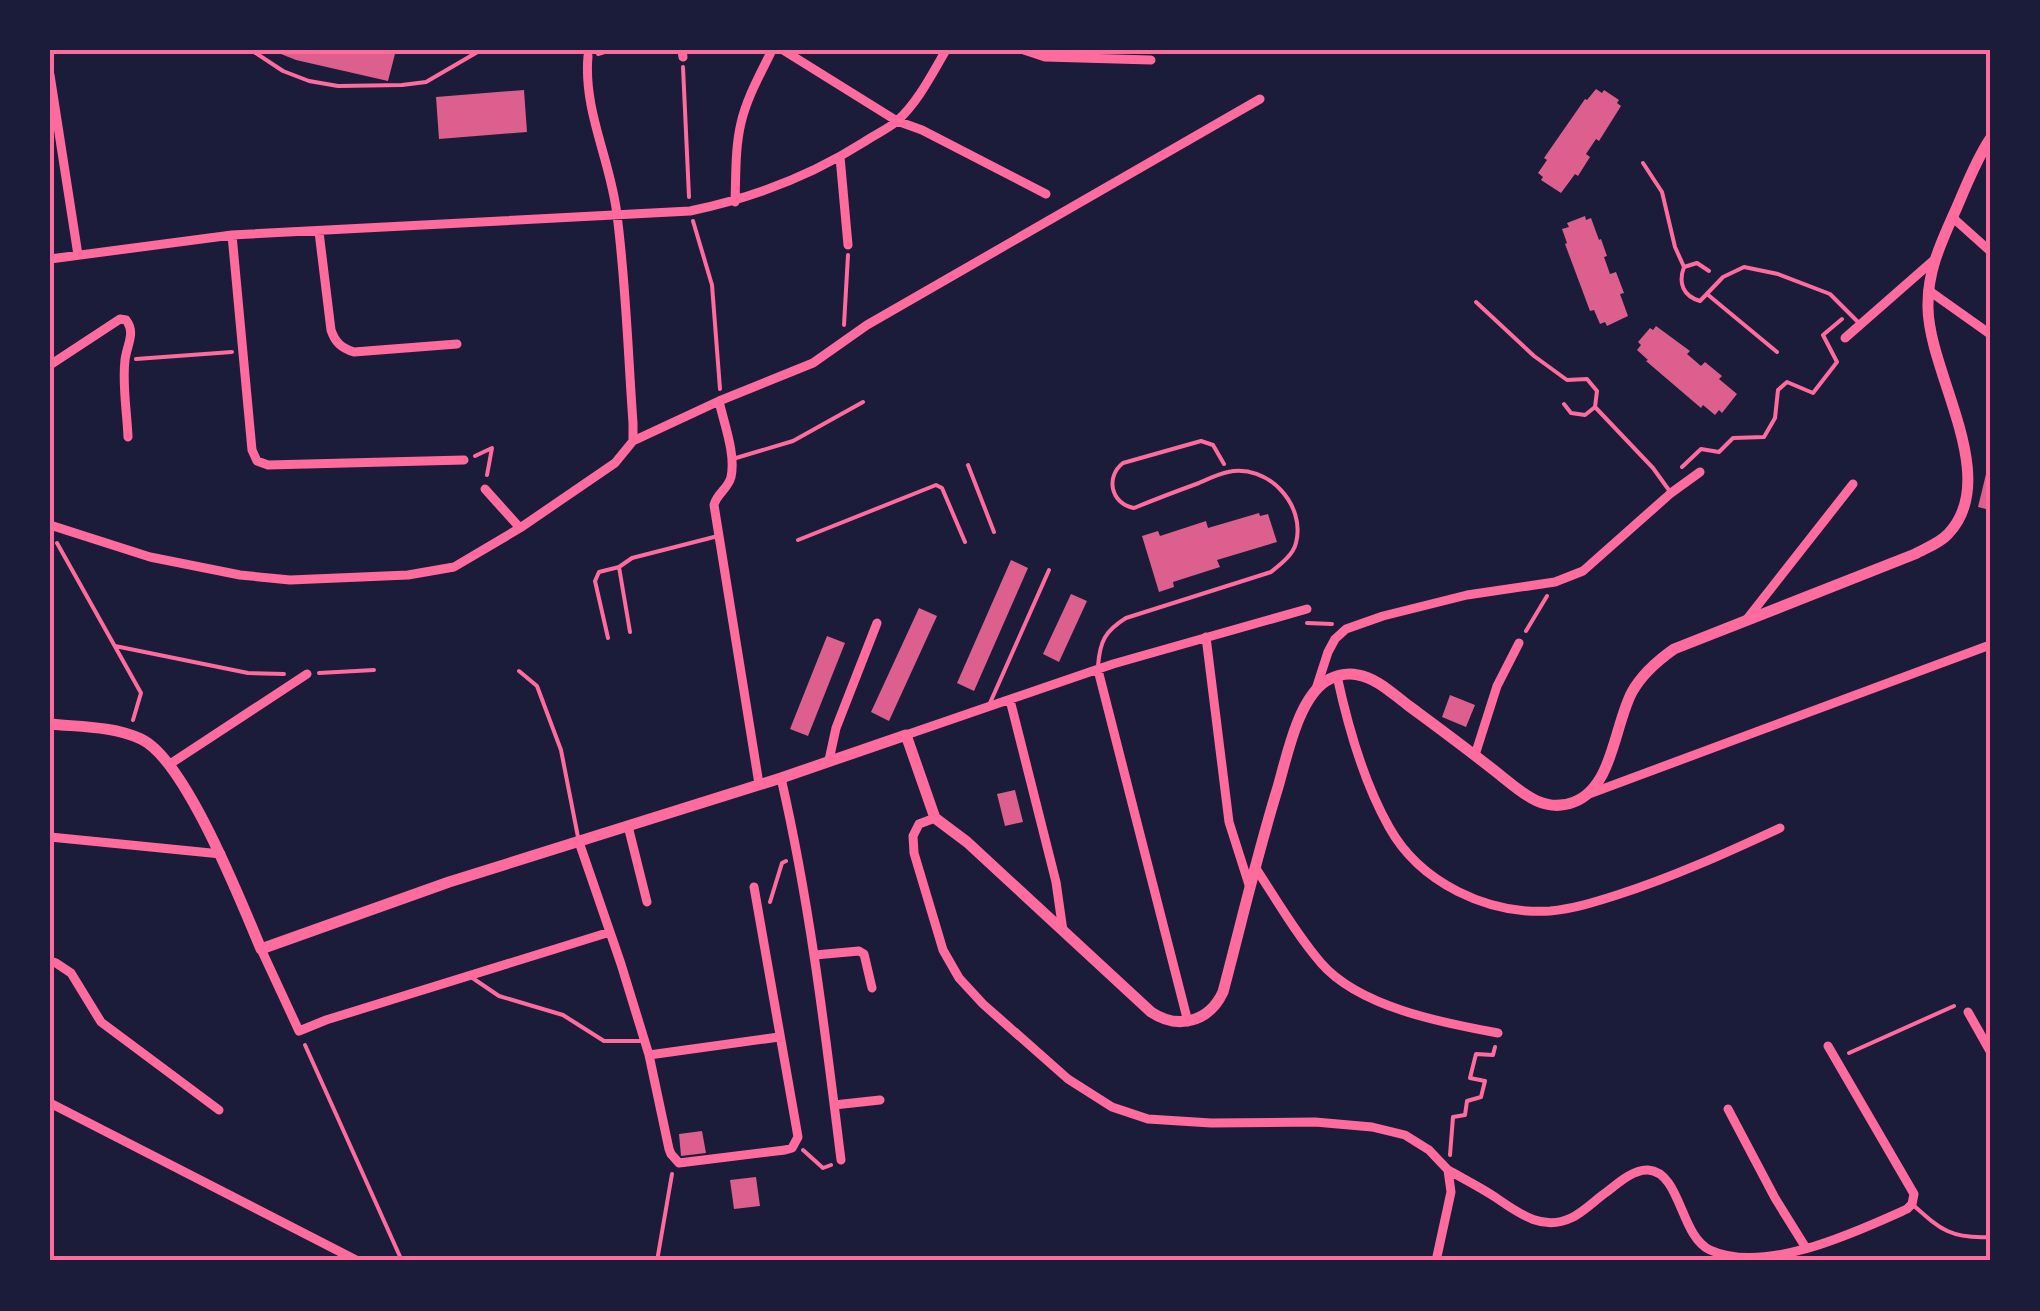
<svg xmlns="http://www.w3.org/2000/svg" width="2040" height="1311" font-family="Rubik,sans-serif">
  <style>
    .building { fill: #dd5f8e }
    .lines { fill: none; stroke-linecap: round; stroke-linejoin: round }
    .path { stroke: #ff6b9d; stroke-width: 4 }
    .service { stroke: #ff6b9d; stroke-width: 4 }
    .minor { stroke: #ff6b9d; stroke-width: 9 }
    .tertiary { stroke: #ff6b9d; stroke-width: 11 }
    .neatline { fill: none; stroke: #ff6b9d; stroke-width: 4 }
  </style>
  <rect width="100%" height="100%" fill="#1b1b3a"/>
  <path class="building" d="M271,50h125l-8,31 -92,-21z
    M1596,89l6,4 2,-3 15,10 -2,3 4,3 -22,35 -3,-2 -10,15 4,3 -12,19 -3,-2 -14,19 -20,-13 2,-3 -5,-4 9,-13 -3,-2 41,-59 2,1z
    M524,90l3,42 -88,7 -3,-42z
    M1585,216l1,4 5,-2 8,22 2,-1 6,17 -3,1 6,17 6,-2 8,21 -4,1 8,22 -21,10 -2,-4 -5,2 -6,-14 -4,1 -25,-67 2,-1 -5,-14 7,-2 -2,-4z
    M1656,326l34,25 -3,3 14,12 4,-4 17,14 -3,3 18,15 -15,19 -3,-3 -4,5 -12,-10 -2,3 -55,-47 2,-1 -11,-10 4,-5 -3,-3 12,-14 3,2z
    M1987,470l3,1v39l-12,-3z
    M1259,513l1,3 8,-2 9,28 -60,18 3,7 -47,15 1,5 -15,5 -17,-56 16,-5 2,5 46,-15 2,7z
    M1011,560l17,8 -54,123 -17,-8z
    M1071,594l16,7 -28,61 -16,-8z
    M919,608l18,8 -48,105 -18,-9z
    M827,636l18,7 -37,93 -18,-7z
    M1450,695l25,10 -9,22 -24,-10z
    M1015,790l8,32 -18,4 -8,-32z
    M702,1131l4,22 -25,3 -2,-22z
    M756,1177l4,29 -26,3 -4,-29z"/>
  <g class="lines">
    <path class="path" d="M598,54l13,-4
      M683,67l6,130
      M693,221l19,64 8,104
      M844,325l4,-70
      M136,359l96,-7
      M475,456l17,-8 -5,27
      M1682,467l19,-18 18,3 14,-14 31,-1 11,-19 3,-28 9,-8 26,11 24,-31 -14,-27 19,-16
      M57,543l84,150 -8,27
      M1307,623l25,1
      M1526,631l21,-35
      M115,646l133,27 36,1
      M319,673l55,-3
      M770,902l12,-39 4,-2
      M305,1045l97,216
      M1849,1053l105,-47
      M803,1150l20,18 8,-3
      M1450,1155l3,-38 12,-2 2,-14 14,-4 4,-16 -15,-3 6,-24 17,1 2,-8
      M657,1261l15,-87"/>
    <path class="service" d="M251,50l32,21 26,10 29,5 64,-1 24,-3 55,-32
      M1643,163l19,29 13,55 9,20
      M1709,271l-12,-8 -13,4c-6,16 -1,29 16,34l23,-24 21,-10 34,7 52,20 30,30
      M1707,294l70,58
      M1476,302l58,54 33,24 20,-1 10,12 -2,16 58,61 18,25
      M1564,404l7,9 14,2 10,-8
      M736,458l57,-17 70,-39
      M968,465l26,67
      M798,540l138,-55 6,3 23,54
      M630,632l-11,-65 13,-9 86,-22
      M608,638l-13,-57 4,-9 20,-5
      M1098,666c2,-25 7,-35 28,-48l145,-46c10,-8 22,-17 25,-29 10,-39 -29,-80 -68,-71 -10,2 -20,7 -29,11 -22,8 -43,16 -65,25 -23,-4 -29,-31 -11,-45l78,-22 12,4 11,19
      M519,671l18,15 24,64 17,87
      M990,703l59,-133
      M471,977l28,19 64,19 41,26h41
      M1912,1204c28,25 38,35 78,33"/>
    <path class="minor" d="M682,50l1,7
      M783,50l114,71 25,9 124,64
      M1024,50l21,7 106,3
      M50,75l28,180
      M840,157l8,88
      M735,202c1,-27 0,-54 6,-79 6,-26 20,-50 31,-73
      M1952,217l38,34
      M319,232l12,98c4,12 10,18 23,22l103,-8
      M232,235l20,215 5,11 11,4 196,-5
      M50,259l182,-24 458,-24c63,-13 119,-34 174,-69 10,-7 24,-13 33,-21 21,-19 35,-47 49,-71
      M1928,290l62,44
      M1845,338l89,-78
      M50,365l70,-46 6,1c10,13 1,24 -1,40 -3,24 2,52 3,77
      M719,401c5,23 17,53 12,76 -3,12 -14,16 -17,28l45,279
      M633,441l86,-40 94,-38 54,-38 393,-226
      M485,489l35,39
      M50,525l100,32 90,18 50,5 118,-5 46,-8 66,-39 95,-65 18,-22v-18c-5,-69 -7,-139 -16,-208 -6,-54 -34,-104 -29,-159
      M1747,619l106,-135
      M1206,637l23,185 21,66
      M1098,670l90,352
      M1337,676c11,51 26,105 52,151 31,56 99,88 161,84 23,-2 45,-9 67,-16 56,-18 109,-42 163,-67
      M1316,689l12,-37 7,-13 11,-10 37,-13 84,-21 88,-13 28,-11 88,-78 29,-21
      M1010,700l46,182 7,49
      M906,735l207,-71 194,-55
      M1475,755l22,-69 22,-43
      M829,760l7,-32 41,-105
      M170,764l137,-90
      M781,778c29,126 44,253 60,382
      M1589,794l401,-149
      M935,818l-16,6 -6,12 1,17 29,97 16,28 24,26 85,75 44,28 36,12 63,4 104,-1 57,5 33,8 24,15 19,20 3,22 -15,69
      M628,826l19,76
      M50,837l171,17
      M579,842l42,122 28,91 20,94 2,5 8,9 106,-13 7,-2 6,-11 -44,-250
      M1255,867c21,32 41,67 66,96 38,44 122,60 177,70
      M261,949l38,82 27,-11 284,-88
      M815,955l44,-4 5,3 8,34
      M50,961l6,2 15,10 30,49 118,88
      M1968,1012l22,39
      M649,1055l130,-18
      M50,1103l308,158
      M834,1105l46,-5
      M1728,1109l47,89 31,50
      M1448,1170c16,9 32,17 47,27 22,15 47,35 76,21 13,-6 25,-19 37,-27 10,-8 26,-22 40,-21 33,2 32,66 62,80 55,25 146,-18 197,-41l5,-5 2,-10 -86,-148"/>
    <path class="tertiary" d="M50,724c30,3 63,2 91,15 44,20 100,163 120,210l188,-67 332,-104 125,-43 29,83 32,24 184,170c27,18 58,10 72,-20 18,-68 34,-137 55,-205 9,-31 19,-82 44,-103 10,-8 24,-12 36,-9 19,3 36,20 51,31 31,23 61,45 91,69 21,17 44,39 74,27 39,-15 40,-76 58,-110 10,-18 25,-31 42,-43l241,-95c11,-6 25,-11 33,-20 54,-56 -19,-160 -20,-226 -1,-38 14,-67 29,-101 10,-23 19,-47 33,-68"/>
  </g>
  <rect width="2040" height="1311" fill="none" stroke="#1b1b3a" stroke-width="105"/>
  <rect x="52" y="52" width="1936" height="1206" class="neatline"/>
</svg>
